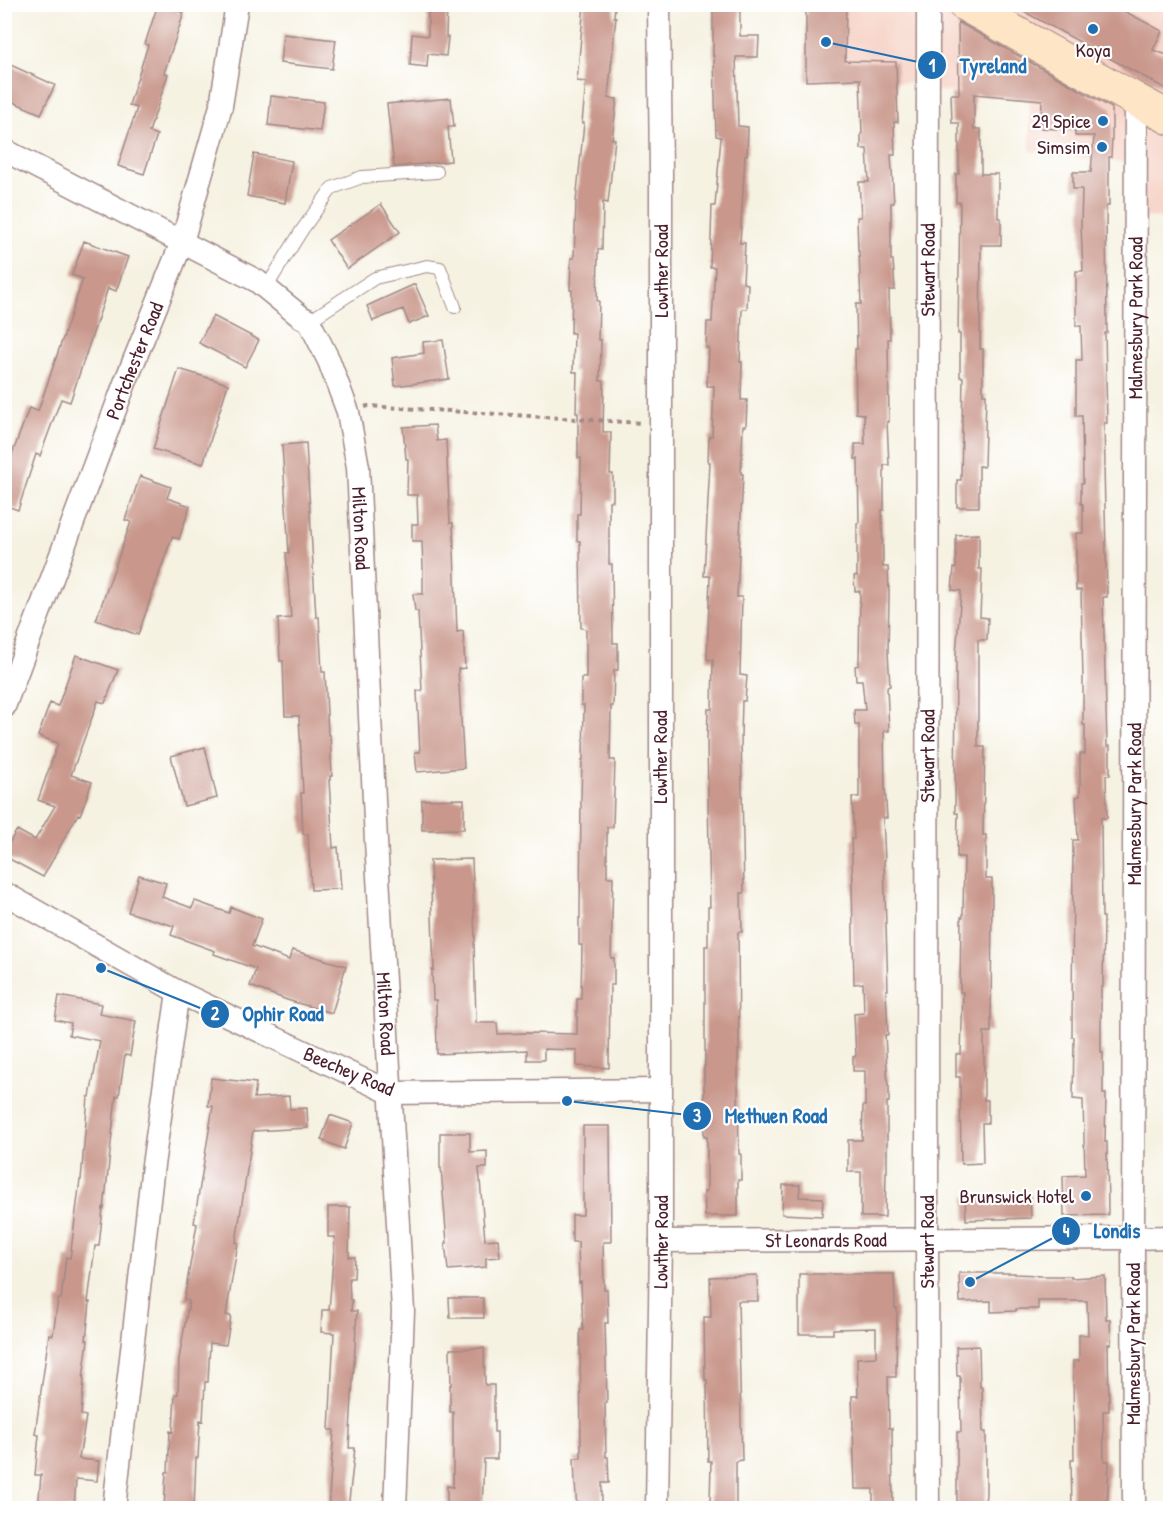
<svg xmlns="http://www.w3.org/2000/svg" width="1175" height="1513" font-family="'Patrick Hand',sans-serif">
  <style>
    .built { fill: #f6d1c5 }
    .building { fill: #c9978b }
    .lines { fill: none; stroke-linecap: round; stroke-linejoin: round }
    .lane-casing { stroke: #a08886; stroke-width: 14 }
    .street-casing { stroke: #a08886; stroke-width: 25 }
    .secondary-casing { stroke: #a08886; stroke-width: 35 }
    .path { stroke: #a08886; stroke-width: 4; stroke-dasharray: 4.5 4.5; stroke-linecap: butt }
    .lane { stroke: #fff; stroke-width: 12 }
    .street { stroke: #fff; stroke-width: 22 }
    .secondary { stroke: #fde5c5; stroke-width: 33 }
    .poi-dot { fill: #1f6fb2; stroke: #fff; stroke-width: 2 }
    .labels { text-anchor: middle; stroke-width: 4.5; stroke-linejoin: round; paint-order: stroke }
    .poi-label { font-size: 20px; fill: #4a1f2b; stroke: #fff; text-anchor: end }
    .street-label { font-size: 20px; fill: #4a1f2b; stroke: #fff }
    .leader { fill: none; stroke: #1f6fb2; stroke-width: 2 }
    .callout-dot { fill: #1f6fb2; stroke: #fff; stroke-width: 2 }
    .mark-label { font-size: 18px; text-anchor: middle; font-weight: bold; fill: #fff }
    .callout-label { font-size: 21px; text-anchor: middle; font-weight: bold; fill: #1f6fb2; stroke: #fff; stroke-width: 4.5; stroke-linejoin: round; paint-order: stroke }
  </style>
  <rect width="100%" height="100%" fill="#fff"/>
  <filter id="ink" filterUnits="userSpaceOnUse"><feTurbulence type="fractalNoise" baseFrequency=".0167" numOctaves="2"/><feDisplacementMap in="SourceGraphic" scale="12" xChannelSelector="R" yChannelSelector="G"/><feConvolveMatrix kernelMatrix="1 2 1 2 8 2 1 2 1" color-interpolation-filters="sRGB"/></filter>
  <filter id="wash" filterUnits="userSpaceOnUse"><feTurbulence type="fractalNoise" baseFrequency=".008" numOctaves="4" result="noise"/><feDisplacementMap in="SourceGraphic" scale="24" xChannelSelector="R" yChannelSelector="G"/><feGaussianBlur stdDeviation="1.35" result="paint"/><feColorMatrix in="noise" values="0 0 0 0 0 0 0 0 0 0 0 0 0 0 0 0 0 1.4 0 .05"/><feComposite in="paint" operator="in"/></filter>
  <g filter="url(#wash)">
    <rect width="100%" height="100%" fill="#f6f2e2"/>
    <path class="built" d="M806,5h364v213l-35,-1v-53l-105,-13v-51l-102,-10v-6l-83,-4 -39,1z"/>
    <g id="blocks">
      <path class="building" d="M158,4l26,9 -20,60 4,1 -19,58 8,3 -13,39 -26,-8 19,-58 -8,-3 19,-60 -3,-1z
        M428,4h19l-1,33h2l-2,19 -18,-2 -1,13 -17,-2 2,-31 16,2z
        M584,4h31l-1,13h2l-8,81 9,1 -5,40h3l-7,64 -5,-1 -1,48 -4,-1 -1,52h2l-1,39h3l-1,41h4l-1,51h8l-1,42h3v27h-4v63h3l1,79h5v27h-4l-1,36h-2l-1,54h5l-2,67h-6v50h6l-2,81h3v27h-4l-1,83 -32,-2v-16l-33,-1v11h-17v-10l-90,4 -1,-54h-3l-1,-30h2l-4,-110 42,-1 3,82 -1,1 2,81h21l1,11 28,-1 51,1v-35h4l1,-54h-3v-27h1l1,-119 1,-39h1l1,-55h-3v-27h5v-49l-5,-1 -1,-87h-3v-27h3l1,-56h-3v-45h-2l1,-41h-4l1,-39h-3l1,-43h-2l1,-32h3l2,-56 8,-79h-2l4,-41 -9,-1z
        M713,4h27v32h19l-1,21h-22l2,69 10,1 -1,28h-2l-5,88h5l-2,40 5,1 -1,25h-5l-2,53h2l-1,38h6l-1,26h-3l-2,48h2l-6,123h5l-2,78 7,1 -2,25h-3l-1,35 3,157h-3l1,39h-4l1,118h-1v42l1,62h2v26h-3v36h-33l-1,-25h3v-54h-3v-71h1v-120h3v-39h2l-3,-168 1,-30h4l1,-49 -6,-1 3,-83h-6l6,-114h-2l1,-26h3l2,-50h-7l2,-38h-3l1,-26h5l3,-55h-5l2,-61h3l6,-69 -5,-1 -2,-80h-1z
        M806,4h40l-1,57 51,1 2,60h-4l1,33h-4l3,48h-3v57h2l2,30h-6l1,49h-2l1,83h-2l2,43h-5v45h-2l1,57h5l1,27 -1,59 2,33 -3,1 2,44h-5l1,56 2,31h-4l2,42h-1l4,130h-2l2,45h-3l3,51h1v16h-2v70h-1l-1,45h-24v-45h-13v-32h14l1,-34h2v-35h-12v-14l3,-1 -2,-42 10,-1 -1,-30 -9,1 -2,-101h1l-2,-44h3l-2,-42h7v-72h-4l-1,-15h11l-3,-30h-6l-1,-14 4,-1 1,-74h-5l-1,-15h3v-53h2l-1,-64h-3v-15h10l-1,-30 -8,-1 -1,-64h2l-1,-45h5l-2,-53h-1l-1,-34h4l-2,-35h10l-2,-33h-6v-15h1l-2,-55 -54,2z
        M1010,4h101l51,27 -9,19 17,6v35z
        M958,22l154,86v30l-1,19h-2v49h-3l1,127h-2l2,90h-3l1,43h-1l3,131h-4l4,149h3v29h-4l1,43h-6l1,99h2l-1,70h-2v65h2v42h3l-1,48h2l1,73 -44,1 -1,-40 22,-1 -2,-75 -10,-1 1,-62h-2l1,-197h5l-2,-43 4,-1v-42h5v-29h-2v-45l-2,-90h-5v-57h7v-29h-2v-21h2l-1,-67h-6v-56h6l-1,-34h-5v-55h7l-2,-45 1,-37h-9v-17h18l3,-36h-19v-6l-34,-2 1,-28 -68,-6v35h7v45h17v44h3v27h-20l-1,104h3v45h3l-2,73 -5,-1v41h-22v-27h4l2,-103h-3v-43h-2l2,-132h-4v-28h3v-51h-7l-1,-29h8z
        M283,34l53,6 -4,29 -52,-6z
        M4,62l51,23 -14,29 -37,-16z
        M271,96l53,6 -4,29 -52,-6z
        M451,98l3,29h-6l3,34 -57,6 -7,-63z
        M254,154l38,7 -7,42 -38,-7z
        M381,204l19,28 -53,37 -19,-29z
        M84,241l44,16 -12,34 -8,-3 -38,114 -9,-3 -21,57 -4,-2 -18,56 -14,-5v-43l5,1 20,-55 9,3 45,-132 -11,-4z
        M415,284l14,32 -20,8 -6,-15 -30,12 -6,-15z
        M213,316l46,24 -14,27 -46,-24z
        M443,340l6,39 -54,7 -3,-28 32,-5 -1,-11z
        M179,369l49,15 -25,80 -50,-15z
        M435,425l2,16 9,-1 4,83h3l4,109 6,-1 2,37 -7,1 6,99 -47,4 -2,-20h5l-3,-61h5l-4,-80h-3l-2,-17h10v-28l-1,-25h-10v-17h6l-1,-29h-10l1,-36h-2l-3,-32z
        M306,443l10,174h3l3,55h3l3,63h2l2,41h-2v4h-1l4,68 5,-1 3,42 -30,1 -3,-56h-5l-2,-41h2l-4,-77h-14l-2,-55h-3l-2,-42 13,-1 -5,-65h3l-7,-108z
        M140,476l31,11 -4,11 23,8 -11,33 -7,-2 -34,98 -42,-15 35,-98 -6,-2z
        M979,534v35h3l-2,48 8,1 -1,22h-9v107h7l-2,88h3v44h6l-1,153h-7v68h4v23h-6l1,40 -22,1 -1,-87h-4v-23h5l2,-62h-3l1,-75h2l1,-60h-7l1,-44h-3l1,-158 5,-64 -9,-1 2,-22h2v-33z
        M76,655l42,15 -13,33 -7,-2 -27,74 21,7 -12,33 -2,-1 -35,63 -39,-21v-5l13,-21 18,10 20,-34 -17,-6 20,-57 -20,-7 12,-33 8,3z
        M205,747l12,51 -33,8 -13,-50z
        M464,799v30l-42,1v-30z
        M139,875l27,8 -4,14 30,11 3,-7 34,12 2,-6 31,12 -10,27 37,14 3,-10 54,16 -14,47 -45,-13 -37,-14 6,-17 -42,-15 1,-3 -44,-16 3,-9 -46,-14z
        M59,996l42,8 -2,10 37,7 -6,35 -5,-1 -6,41h-3l-12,113 -1,-1 -4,38h-4l-7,56h2l-4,38h2l-5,39h1l-3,36 5,1 -7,43 20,2 -2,20 -21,-2 -2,30h-36l3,-34h-6l4,-40 -4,-1 5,-36 9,-64 4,1 5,-36h3l5,-42 4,1 10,-78h1l7,-83h2l10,-56 -31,-6 2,-12 -16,-3z
        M211,1078l45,5 -2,15 35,-2 1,13 17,-1 1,20 -55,3 -17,111 2,1 -12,72 5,1 -5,29 -16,-2 -2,39h-3l-2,39 -3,-1 -2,38h-2l-2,51h-30l2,-37h2l2,-41 3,1 2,-38h3l1,-35 10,-58 -5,-1 13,-76 -3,-1 19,-117h-5z
        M330,1115l23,8 -9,26 -23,-9z
        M583,1126h27l1,116h-8l1,47h3l1,34h-3l2,80h-2l1,54h2l1,26h-7v26h-25l-2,-26 -1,-25h7l-1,-128h3l-2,-48 -2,1 -1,-41h-6v-27h11z
        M440,1133h30v19l17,-1v17h-8l6,72 13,-1 2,18 -14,1v9l-38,3 -3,-27h2l-6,-75h-1z
        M783,1185h17l-1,12 24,1 -1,18 -40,-2z
        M1030,1195l1,23 -65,2 -1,-23z
        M328,1207h22l-1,50h6l-1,21h-5l1,22h2l-1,11h6l-8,137h6l-7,61h-20l6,-79h-5l5,-97 -13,-1 1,-22h7l6,-73h-7z
        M959,1273h56v1l22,1v1h34v2l34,-2 1,43h4l1,25h-3l1,67h-6l1,50h5l-2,48h-35l-1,-49h3l-1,-99h6v-26h9l-1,-34h-49v8h-22v2l-25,1v-11l-31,1z
        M799,1274h95l1,34h2l-1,69h-8l1,51h3l1,81h-20v-20h-18l-3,-93h6l-1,-38 19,-1v-29l-43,1v5h-34z
        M757,1275l1,26h-20l4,159 -6,1v44h-26l1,-44h-3l-1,-81h-2l-1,-63h7l-1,-40z
        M449,1298h34l1,20h-34z
        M979,1346l1,41h2l1,45h3v62l-2,15h-27v-77h4l-1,-56h-3l-1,-29z
        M484,1348l1,37h9v47h3v27h-13l-2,50h-35v-23l6,1v-75h-3v-27h1l-1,-36z"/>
    </g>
  </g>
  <g filter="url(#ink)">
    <use href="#blocks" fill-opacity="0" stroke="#a08886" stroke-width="1.5"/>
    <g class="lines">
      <defs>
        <path id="lane" d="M266,288l36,-58 30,-42 30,-11 75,-5
          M309,321l66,-43 52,-12 13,2 15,39"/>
        <g id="street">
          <path id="s1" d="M4,150l253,131 44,36 8,4 20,40 19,51 10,55 18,374 27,470 -8,197"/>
          <path id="s2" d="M4,707l121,-324 57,-141 39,-136 16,-102"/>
          <path d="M4,893l174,99 213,101 269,-3"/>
          <path id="s3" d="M661,1241l472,-3 37,-1"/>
          <path d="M114,1508l39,-343 25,-173"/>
          <path id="s4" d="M657,1508l4,-267v-1069l-2,-168"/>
          <path id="s5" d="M928,1508l-1,-269 1,-1235"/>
          <path id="s6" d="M1134,1508l-1,-270 3,-1138"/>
        </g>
        <path id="secondary" d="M964,4l172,96 34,18"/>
      </defs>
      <use href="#lane" class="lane-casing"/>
      <use href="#street" class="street-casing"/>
      <use href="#secondary" class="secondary-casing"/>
      <path class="path" d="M365,407l3,-1 274,17"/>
      <use href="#lane" class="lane"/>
      <use href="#street" class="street"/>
      <use href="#secondary" class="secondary"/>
    </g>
  </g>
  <g class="poi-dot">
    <circle cx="1093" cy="29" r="6"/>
    <circle cx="1103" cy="121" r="6"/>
    <circle cx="1102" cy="147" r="6"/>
    <circle cx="1086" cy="1196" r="6"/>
  </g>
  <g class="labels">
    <g class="poi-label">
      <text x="1093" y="57" text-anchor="middle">Koya</text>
      <text x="1091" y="128">29 Spice</text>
      <text x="1090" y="154">Simsim</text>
      <text x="1074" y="1203">Brunswick Hotel</text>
    </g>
    <g class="street-label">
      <text transform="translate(661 271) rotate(-90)" y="7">Lowther Road</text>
      <text dy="7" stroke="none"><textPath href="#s5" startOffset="1238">Stewart Road</textPath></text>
      <text dy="7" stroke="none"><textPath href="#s6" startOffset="1190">Malmesbury Park Road</textPath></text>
      <text dy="7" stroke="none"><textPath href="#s2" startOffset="370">Portchester Road</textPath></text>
      <text dy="7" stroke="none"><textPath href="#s1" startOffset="567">Milton Road</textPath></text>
      <text transform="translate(660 757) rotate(-90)" y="7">Lowther Road</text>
      <text dy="7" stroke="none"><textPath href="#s5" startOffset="752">Stewart Road</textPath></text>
      <text dy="7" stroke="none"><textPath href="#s6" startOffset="704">Malmesbury Park Road</textPath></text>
      <text dy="7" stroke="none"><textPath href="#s1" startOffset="1053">Milton Road</textPath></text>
      <text transform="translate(349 1071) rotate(23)" y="7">Beechey Road</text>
      <text dy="7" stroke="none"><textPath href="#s3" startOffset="165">St Leonards Road</textPath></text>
      <text dy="7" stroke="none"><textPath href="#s4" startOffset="266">Lowther Road</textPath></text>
      <text transform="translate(927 1242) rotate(-90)" y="7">Stewart Road</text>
      <text transform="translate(1133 1344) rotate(-90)" y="7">Malmesbury Park Road</text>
    </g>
  </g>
  <path class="leader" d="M826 42L932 65M101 968L215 1014M567 1101L697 1116M970 1282L1066 1231"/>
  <g class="callout-dot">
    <circle cx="826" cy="42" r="6"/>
    <circle cx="101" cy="968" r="6"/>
    <circle cx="567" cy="1101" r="6"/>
    <circle cx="970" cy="1282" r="6"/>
    <circle cx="932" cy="65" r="15"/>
    <circle cx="215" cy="1014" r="15"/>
    <circle cx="697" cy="1116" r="15"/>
    <circle cx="1066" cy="1231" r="15"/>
  </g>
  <g class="mark-label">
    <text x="932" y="72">1</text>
    <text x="215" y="1020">2</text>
    <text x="697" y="1122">3</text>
    <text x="1066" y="1237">4</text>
  </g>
  <g class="callout-label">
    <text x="993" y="73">Tyreland</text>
    <text x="283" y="1021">Ophir Road</text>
    <text x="776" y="1123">Methuen Road</text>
    <text x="1117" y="1238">Londis</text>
  </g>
  <rect width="1175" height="1513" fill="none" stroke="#fff" stroke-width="24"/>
</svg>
